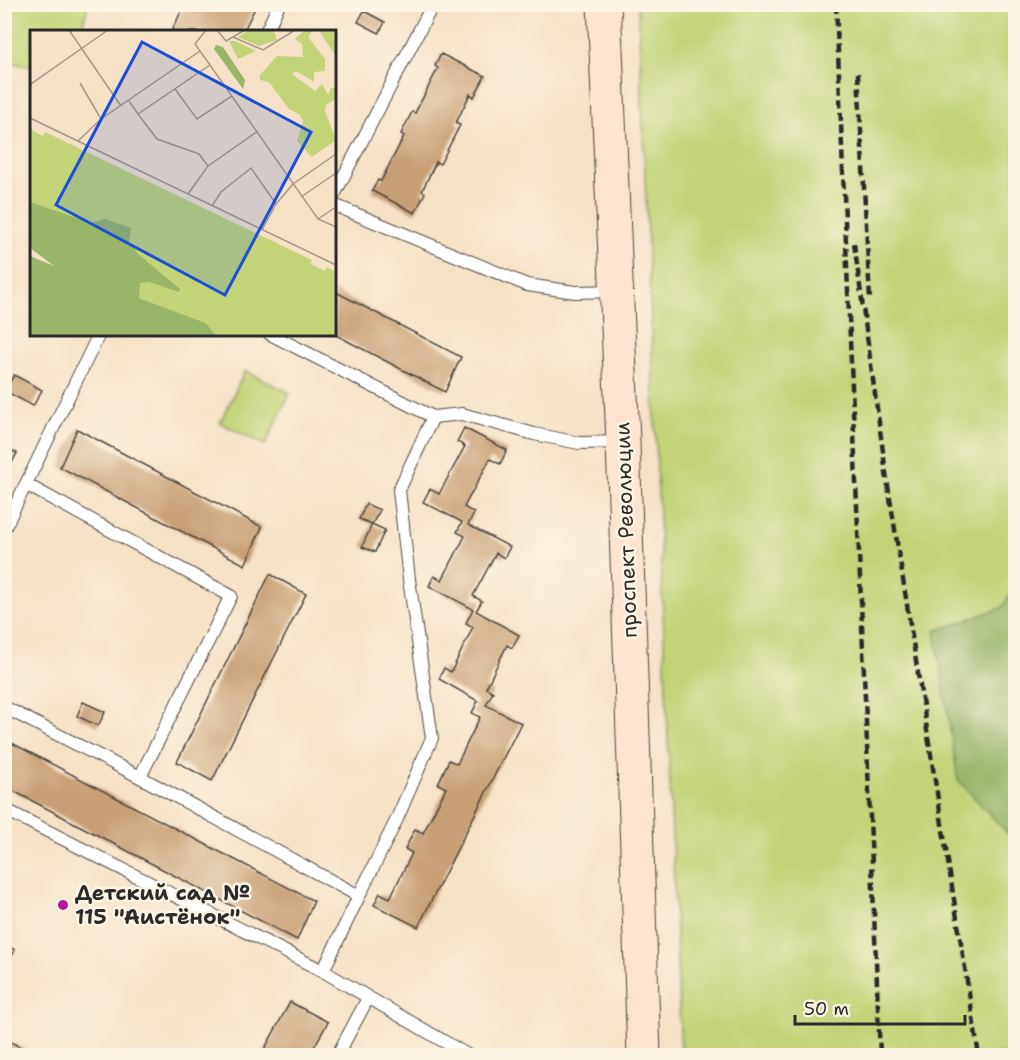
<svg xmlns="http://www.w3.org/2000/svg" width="1020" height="1060" font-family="'Shantell Sans',sans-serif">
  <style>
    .green { fill: #c2d477; stroke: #768051; stroke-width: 1.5 }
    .forest { fill: #99b668; stroke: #62704a; stroke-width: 1.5 }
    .building { fill: #c8a075 }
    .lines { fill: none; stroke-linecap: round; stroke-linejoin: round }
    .service-casing { stroke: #494642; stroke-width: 14 }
    .secondary-casing { stroke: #494642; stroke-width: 35 }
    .service { stroke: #fff; stroke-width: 12 }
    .secondary { stroke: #fde4d1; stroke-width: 33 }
    .rail { stroke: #2b2b2b; stroke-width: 4.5; stroke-dasharray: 9 4.5; stroke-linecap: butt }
    .poi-dot { fill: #b5179e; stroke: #fcf5e5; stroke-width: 2 }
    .labels { text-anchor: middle; stroke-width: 5; stroke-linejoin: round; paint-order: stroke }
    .street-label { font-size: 21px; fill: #2b2b2b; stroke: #fcf5e5 }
    .poi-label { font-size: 21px; font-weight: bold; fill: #2b2b2b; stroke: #fcf5e5; text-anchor: start }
    .inset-road { fill: none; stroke: #a49888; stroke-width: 1.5 }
    .view { fill: #1d4ed8; fill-opacity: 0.15; stroke: #1d4ed8; stroke-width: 3 }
    .inset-edge { fill: none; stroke: #2b2b2b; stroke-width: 3 }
  </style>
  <rect width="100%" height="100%" fill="#fcf5e5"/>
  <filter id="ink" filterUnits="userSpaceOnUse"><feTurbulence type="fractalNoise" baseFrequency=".0167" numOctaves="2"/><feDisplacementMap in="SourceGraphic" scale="12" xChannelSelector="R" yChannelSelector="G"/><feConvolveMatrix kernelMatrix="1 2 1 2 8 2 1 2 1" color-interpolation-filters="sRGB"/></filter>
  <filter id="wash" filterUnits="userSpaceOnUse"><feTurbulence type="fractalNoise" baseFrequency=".008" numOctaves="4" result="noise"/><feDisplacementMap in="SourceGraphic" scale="24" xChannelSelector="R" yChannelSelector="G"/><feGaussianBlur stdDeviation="1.35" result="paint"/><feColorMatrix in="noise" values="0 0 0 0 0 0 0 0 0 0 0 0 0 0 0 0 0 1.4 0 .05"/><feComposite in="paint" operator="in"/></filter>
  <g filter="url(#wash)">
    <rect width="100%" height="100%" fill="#f5e1c6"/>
    <path class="green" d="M5,4h83v1l-7,26 -49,1 -1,35 -26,-6z
      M638,5h377v1050h-334z
      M245,371l45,22 -25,52 -45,-22z"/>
    <path class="forest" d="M1015,585h1l-1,273 -2,-19 -55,-59 -23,-149 67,-23z"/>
    <g id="blocks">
      <path class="building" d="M185,4h72l-14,28h-72z
        M364,11l21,11 -6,11 -21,-11z
        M441,54l44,22 -11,21 -4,-3 -14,29 4,2 -20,39 -4,-2 -14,29 3,2 -10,20 -43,-22 6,-11 3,1 23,-45 -3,-2 11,-22 3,1 23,-45 -3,-2z
        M334,291l127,66 -16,35 -111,-58z
        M14,375l28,15 -9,16 -28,-15z
        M464,428l43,22 -7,14 -10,-5 -26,48 10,6 -6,12 42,22 -6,11 -8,-5 -23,43 9,5 -6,10 43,24 -7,13 -5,-3 -21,43 7,4 -7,13 35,18 -103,204 -44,-22 6,-12 10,5 22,-45 -7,-4 10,-20 8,4 23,-45 -8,-4 11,-24 8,4 23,-47 -8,-4 6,-12 -39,-22 5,-11 7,4 22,-45 -7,-4 7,-14 -44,-23 5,-10 8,4 23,-44 -8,-4 5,-10 -39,-20 7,-13 9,5 26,-48 -8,-4z
        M77,429l185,98 -17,38 -185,-98z
        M4,447l13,6 -13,25z
        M366,504l14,6 -8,14 -13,-5z
        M372,524l13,6 -10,22 -13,-5z
        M270,574l36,20 -94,187 -35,-19z
        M83,702l22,10 -7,14 -21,-10z
        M4,739l310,162 -17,39 -293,-154z
        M4,944l11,6 -11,19z
        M290,1002l38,20 -19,34h-48z
        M4,1038l32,18h-32z"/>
    </g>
  </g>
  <g filter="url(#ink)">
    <use href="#blocks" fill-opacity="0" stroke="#494642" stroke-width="1.5"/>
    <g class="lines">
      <defs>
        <path id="service" d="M266,32l13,-28
          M334,195l99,-191
          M334,205l193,80 48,7 41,-1
          M270,334l163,83
          M27,485l204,111 -91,181
          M4,529l95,-195
          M4,707l136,70 219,119 -36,75
          M4,809l319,162 146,85
          M359,896l37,-75 36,-83 -23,-159 -10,-89 34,-73 29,-3 72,20 45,9 43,-1
          M337,1056l31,-58"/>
        <path id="secondary" d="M604,4l19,438 21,614"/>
      </defs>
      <use href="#service" class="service-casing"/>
      <use href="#secondary" class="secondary-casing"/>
      <use href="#service" class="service"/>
      <use href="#secondary" class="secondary"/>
      <path class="rail" d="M836,4l44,1052
        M858,73l12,227
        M854,243l32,230 93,583"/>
    </g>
  </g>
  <circle class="poi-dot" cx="63" cy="905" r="6"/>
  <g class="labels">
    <g class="street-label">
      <text transform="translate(626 530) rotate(-92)" y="7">проспект Революции</text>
    </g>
    <g class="poi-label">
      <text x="75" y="900">Детский сад №<tspan x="75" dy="24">115 "Аистёнок"</tspan></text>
    </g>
  </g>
  <g transform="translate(30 30)">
    <rect width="306" height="306" fill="#f5e1c6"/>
    <path d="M219,0h25l3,10 -18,6 -21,-9zM275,0l7,1 -4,6 17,22v12l-11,1v10l-18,-11 -4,3 23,17 7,-7 6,11 3,-7h5v11l-10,6 -1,6 11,29 -24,17 -15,-16 6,-20 -4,-7 -10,-5 -20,-27 -9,-2v-5l17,-19 26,1 -1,-13 -7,-5zM289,0h14l3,4v23zM199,11h6l21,10 -18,8zM0,95l3,6 10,5 2,-4 267,128 -2,4 15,7 2,-4 9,5v64h-120l-10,-13 -67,-25 -109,-95z" fill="#c2d477"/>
    <path d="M186,15l7,2 22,33 -2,9 -29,-40zM0,172l61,21 14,-4 26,9 -2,13 8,12 43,36 -1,3 -30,-10 -9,1 -1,15 67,25 10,13h-186v-80l24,10 -24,-18z" fill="#99b668"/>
    <path class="inset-road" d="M39,0l52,76M176,0l-11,14 15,21M187,0l9,11 19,-11M203,7l30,13 32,-20M50,53l21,36M145,59l22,30 35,-23M0,61l1,-7 77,-54M99,71l9,13 72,-49 108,154 18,8M108,84l19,25 42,15 9,12 -20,28M0,88l306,147M48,111l23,-22 99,-68M178,136l50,-35M271,167l35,-24M182,176l9,-14 30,-24 25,36 17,-20 43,-30M288,189l18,-12M232,200l14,-26"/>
    <path class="view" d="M112,12l169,90 -86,163 -169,-90z"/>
    <rect width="306" height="306" class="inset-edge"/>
  </g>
  <rect width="1020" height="1060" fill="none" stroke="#fcf5e5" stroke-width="24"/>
  <path d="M795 1015v9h170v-9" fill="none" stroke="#2b2b2b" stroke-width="3"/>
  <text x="804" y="1015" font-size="18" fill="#2b2b2b" stroke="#fcf5e5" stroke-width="4.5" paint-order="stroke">50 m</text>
</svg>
